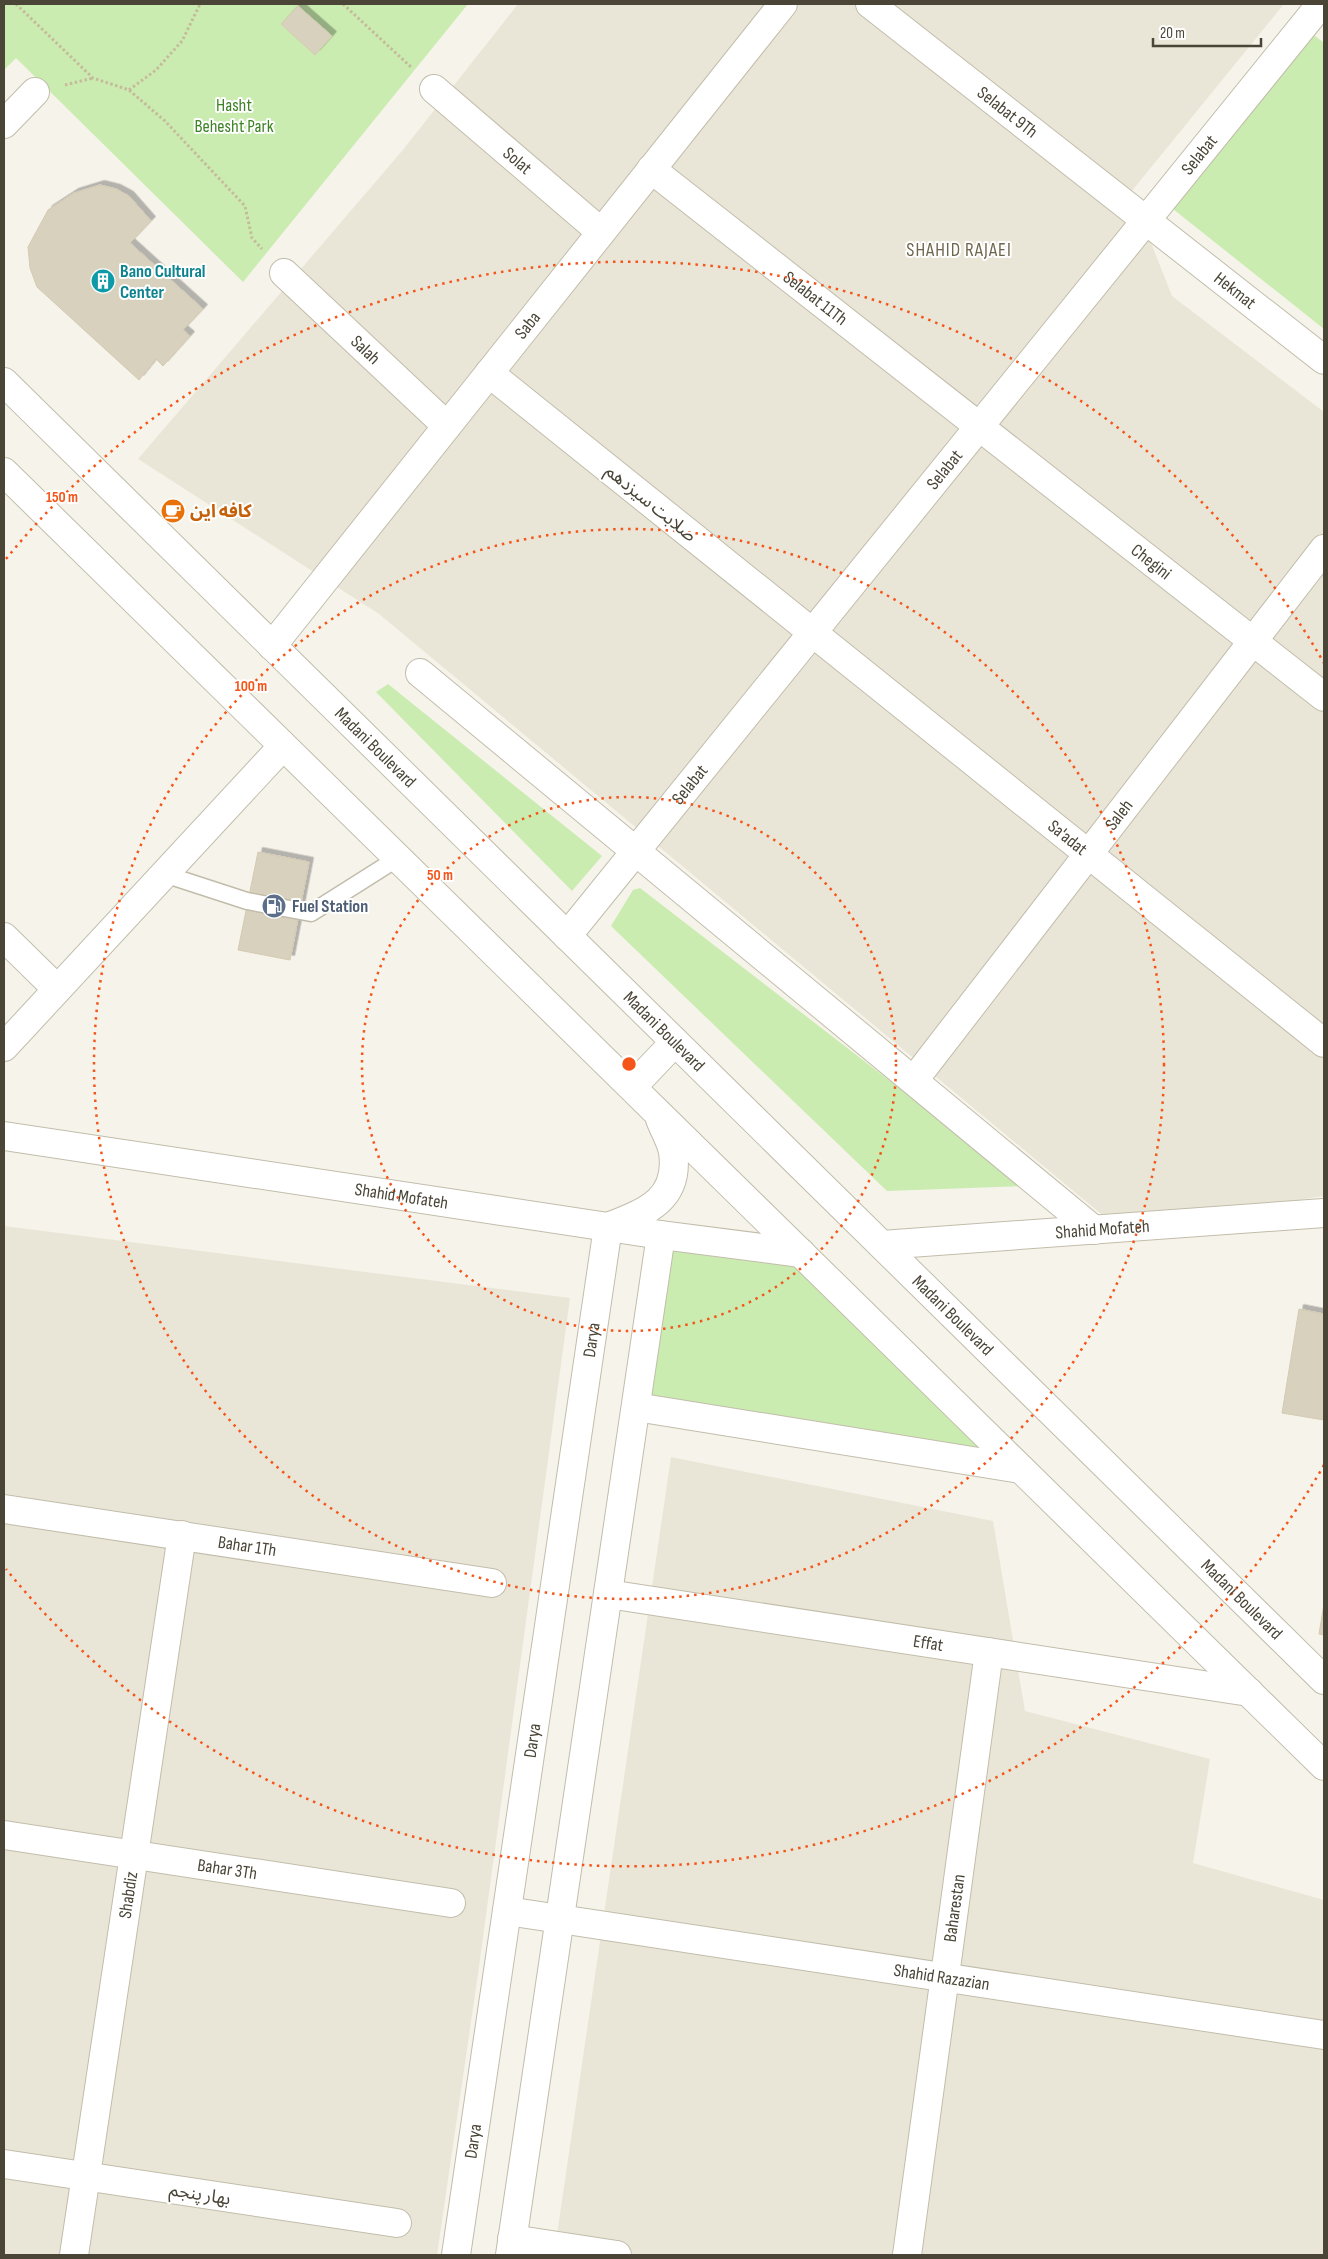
<svg xmlns="http://www.w3.org/2000/svg" width="1328" height="2259" font-family="'Sofia Sans Condensed','Noto Sans Arabic',sans-serif">
  <style>
    .residential { fill: #eae6d7 }
    .green { fill: #caecb0 }
    .building { fill: #d8d1be; stroke: #d4cab1; filter: url(#shadow) }
    .lines { fill: none; stroke-linecap: round; stroke-linejoin: round }
    .service-casing { stroke: #c2bdab; stroke-width: 19 }
    .minor-casing { stroke: #c2bdab; stroke-width: 30 }
    .tertiary-casing { stroke: #c2bdab; stroke-width: 30 }
    .path { stroke: #c5bb9b; stroke-width: 3; stroke-dasharray: 2.5 2.5; stroke-linecap: butt }
    .service { stroke: #fff; stroke-width: 16 }
    .minor { stroke: #fff; stroke-width: 28 }
    .tertiary { stroke: #fff; stroke-width: 28 }
    .ring { fill: none; stroke: #f65519; stroke-width: 2.5; stroke-dasharray: 2.5 5 }
    .labels { text-anchor: middle; stroke-width: 4; stroke-linejoin: round; paint-order: stroke }
    .park-label { font-size: 18px; fill: #3d8225; stroke: #fff }
    .street-label { font-size: 18px; fill: #4a4537; stroke: #fff }
    .culture-label { font-size: 18px; font-weight: bold; fill: #0d838f; stroke: #fff; text-anchor: start }
    .food-label { font-size: 18px; font-weight: bold; fill: #c56008; stroke: #fff; text-anchor: start }
    .service-label { font-size: 18px; font-weight: bold; fill: #4e5e75; stroke: #fff; text-anchor: start }
    .neighbourhood-label { font-size: 19px; letter-spacing: 1px; fill: #6e654d; stroke: #fff }
    .centre { fill: #f65519; stroke: #fff; stroke-width: 2.5 }
    .ring-label { font-size: 15px; text-anchor: middle; font-weight: bold; fill: #f65519; stroke: #fff; stroke-width: 4; stroke-linejoin: round; paint-order: stroke }
  </style>
  <defs>
    <filter id="shadow"><feDropShadow dx="4.5" dy="-4.5" stdDeviation="0" flood-color="#0004"/></filter>
  </defs>
  <rect width="100%" height="100%" fill="#f6f3ea"/>
  <path class="residential" d="M518,4h766l-153,188 41,104 152,116v784l-206,32 -739,-614 -241,-155 264,-308z
    M4,1226l566,72 -92,676 -41,281h-433z
    M671,1457l322,64 32,190 185,48 -17,104 131,37v355h-770z"/>
  <path class="green" d="M4,4h464l-225,278 -227,-224 -12,12z
    M1310,32l14,11v286l-151,-120z
    M388,684l214,172 -30,35 -196,-199z
    M640,888l386,298 -139,5 -276,-265 22,-36z
    M661,1235l140,18 220,216 -385,-62z"/>
  <path class="building" d="M298,6l34,30 -17,19 -34,-31z
    M100,185l16,4 13,7 22,25 -21,22 73,66 -20,21 7,6 -27,30 -7,-7 -17,21 -102,-93 -7,-19 -2,-21 20,-37 26,-17z
    M258,852l51,10 -19,98 -52,-10z
    M1299,1309l25,5v106l-42,-7z
    M1324,1604v31l-5,-1z"/>
  <g class="lines">
    <defs>
      <path id="service" d="M164,874l83,27 64,12 87,-55"/>
      <g id="minor">
        <path id="s1" d="M870,4l454,356"/>
        <path id="s2" d="M434,89l167,143"/>
        <path d="M4,124l31,-32"/>
        <path id="s3" d="M651,169l673,528"/>
        <path id="s4" d="M284,273l163,153"/>
        <path id="s5" d="M489,373l835,670"/>
        <path id="s6" d="M272,646l511,-642"/>
        <path d="M420,673l674,557"/>
        <path id="s7" d="M567,936l754,-932"/>
        <path d="M4,937l53,52"/>
        <path d="M4,1047l279,-301"/>
        <path id="s8" d="M914,1080l410,-531"/>
        <path d="M636,1407l385,62"/>
        <path id="s9" d="M4,1509l488,74"/>
        <path id="s10" d="M608,1594l641,98"/>
        <path id="s11" d="M4,1835l447,68"/>
        <path id="s12" d="M560,1919l764,116"/>
        <path d="M4,2164l393,59"/>
        <path d="M512,2239l105,16"/>
        <path id="s13" d="M74,2255l108,-720"/>
        <path id="s14" d="M907,2255l82,-603"/>
      </g>
      <g id="tertiary">
        <path id="s15" d="M4,382l1320,1298"/>
        <path d="M4,472l1320,1294"/>
        <path d="M632,1087l43,-45"/>
        <path id="s16" d="M4,1136l657,99 140,18"/>
        <path id="s17" d="M882,1245l442,-32"/>
        <path d="M507,1911l53,8"/>
        <path id="s18" d="M456,2255l152,-1028c38,-15 72,-27 65,-75 -2,-11 -9,-22 -13,-33"/>
        <path d="M510,2255l151,-1020"/>
      </g>
    </defs>
    <use href="#service" class="service-casing"/>
    <use href="#minor" class="minor-casing"/>
    <use href="#tertiary" class="tertiary-casing"/>
    <path class="path" d="M16,4l77,74 36,12 36,31 80,85 7,32 10,11
      M343,4l69,64
      M65,85l28,-7
      M129,90l27,-20 26,-29 18,-37"/>
    <use href="#service" class="service"/>
    <use href="#minor" class="minor"/>
    <use href="#tertiary" class="tertiary"/>
  </g>
  <g class="ring">
    <circle cx="629" cy="1064" r="267"/>
    <circle cx="629" cy="1064" r="535"/>
    <path d="M1324 1465A802 802 0 0 1 6 1569M6 559A802 802 0 0 1 1324 663"/>
  </g>
  <defs>
    <symbol id="building-disc" viewBox="-11 -11 22 22"><circle r="9.5" fill="#0f9aa8" stroke="#fff"/><path d="M-4-6H4V6H1V3H-1V6H-4ZM-2.5-4.3h1.7v1.8h-1.7ZM.8-4.3h1.7v1.8H.8ZM-2.5-1h1.7V.8h-1.7ZM.8-1h1.7V.8H.8Z" fill="#fff"/></symbol>
    <symbol id="cafe-disc" viewBox="-11 -11 22 22"><circle r="9.5" fill="#e8710a" stroke="#fff"/><path d="M-5.5-4.5H6V0H3Q3 3.5 0 3.5H-2.5Q-5.5 3.5-5.5 0ZM3-3.2v2h1.7v-2ZM-6 4.5H4V6H-6Z" fill="#fff"/></symbol>
    <symbol id="fuel-disc" viewBox="-11 -11 22 22"><circle r="9.5" fill="#5c6f8a" stroke="#fff"/><path d="M-5.5-6h7V0h2V4h1.3V-2.5L3-4.5l.8-.8L6-3V5H2.5V1h-1V6h-7ZM-4.2-4.7v3.2H.2V-4.7Z" fill="#fff"/></symbol>
  </defs>
  <g fill-rule="evenodd">
    <use href="#building-disc" x="89" y="267" width="28" height="28"/>
    <use href="#cafe-disc" x="159" y="497" width="28" height="28"/>
    <use href="#fuel-disc" x="260" y="892" width="28" height="28"/>
  </g>
  <g class="labels">
    <g class="park-label">
      <text x="234" y="111">Hasht<tspan x="234" dy="21">Behesht Park</tspan></text>
    </g>
    <g class="street-label">
      <text dy="6" stroke="none"><textPath href="#s1" startOffset="175">Selabat 9Th</textPath></text>
      <text dy="6" stroke="none"><textPath href="#s7" startOffset="1005">Selabat</textPath></text>
      <text dy="6" stroke="none"><textPath href="#s2" startOffset="110">Solat</textPath></text>
      <text dy="6" stroke="none"><textPath href="#s1" startOffset="464">Hekmat</textPath></text>
      <text dy="6" stroke="none"><textPath href="#s3" startOffset="209">Selabat 11Th</textPath></text>
      <text dy="6" stroke="none"><textPath href="#s6" startOffset="410">Saba</textPath></text>
      <text dy="6" stroke="none"><textPath href="#s4" startOffset="112">Salah</textPath></text>
      <text dy="6" stroke="none"><textPath href="#s7" startOffset="600">Selabat</textPath></text>
      <text transform="translate(651 503) rotate(39)" y="6">صلابت سیزدهم</text>
      <text dy="6" stroke="none"><textPath href="#s3" startOffset="636">Chegini</textPath></text>
      <text dy="6" stroke="none"><textPath href="#s15" startOffset="521">Madani Boulevard</textPath></text>
      <text dy="6" stroke="none"><textPath href="#s7" startOffset="195">Selabat</textPath></text>
      <text dy="6" stroke="none"><textPath href="#s8" startOffset="335">Saleh</textPath></text>
      <text dy="6" stroke="none"><textPath href="#s5" startOffset="742">Sa'adat</textPath></text>
      <text dy="6" stroke="none"><textPath href="#s15" startOffset="926">Madani Boulevard</textPath></text>
      <text dy="6" stroke="none"><textPath href="#s16" startOffset="402">Shahid Mofateh</textPath></text>
      <text dy="6" stroke="none"><textPath href="#s17" startOffset="221">Shahid Mofateh</textPath></text>
      <text dy="6" stroke="none"><textPath href="#s15" startOffset="1331">Madani Boulevard</textPath></text>
      <text dy="6" stroke="none"><textPath href="#s18" startOffset="925">Darya</textPath></text>
      <text dy="6" stroke="none"><textPath href="#s9" startOffset="246">Bahar 1Th</textPath></text>
      <text dy="6" stroke="none"><textPath href="#s15" startOffset="1736">Madani Boulevard</textPath></text>
      <text dy="6" stroke="none"><textPath href="#s10" startOffset="324">Effat</textPath></text>
      <text dy="6" stroke="none"><textPath href="#s18" startOffset="520">Darya</textPath></text>
      <text dy="6" stroke="none"><textPath href="#s11" startOffset="226">Bahar 3Th</textPath></text>
      <text dy="6" stroke="none"><textPath href="#s13" startOffset="364">Shabdiz</textPath></text>
      <text dy="6" stroke="none"><textPath href="#s14" startOffset="350">Baharestan</textPath></text>
      <text dy="6" stroke="none"><textPath href="#s12" startOffset="386">Shahid Razazian</textPath></text>
      <text dy="6" stroke="none"><textPath href="#s18" startOffset="115">Darya</textPath></text>
      <text transform="translate(200 2194) rotate(9)" y="6">بهار پنجم</text>
    </g>
    <g class="culture-label">
      <text x="120" y="277">Bano Cultural<tspan x="120" dy="21">Center</tspan></text>
    </g>
    <g class="food-label">
      <text x="190" y="517">کافه این</text>
    </g>
    <g class="service-label">
      <text x="292" y="912">Fuel Station</text>
    </g>
    <g class="neighbourhood-label">
      <text x="959" y="256">SHAHID RAJAEI</text>
    </g>
  </g>
  <circle cx="629" cy="1064" r="8" class="centre"/>
  <g class="ring-label">
    <text x="62" y="502">150 m</text>
    <text x="251" y="691">100 m</text>
    <text x="440" y="880">50 m</text>
  </g>
  <rect width="1328" height="2259" fill="none" stroke="#4a4537" stroke-width="10"/>
  <path d="M1153 38v8h108v-8" fill="none" stroke="#4a4537" stroke-width="2.5"/>
  <text x="1160" y="38" font-size="15" fill="#4a4537" stroke="#ffffff" stroke-width="4" paint-order="stroke">20 m</text>
</svg>
